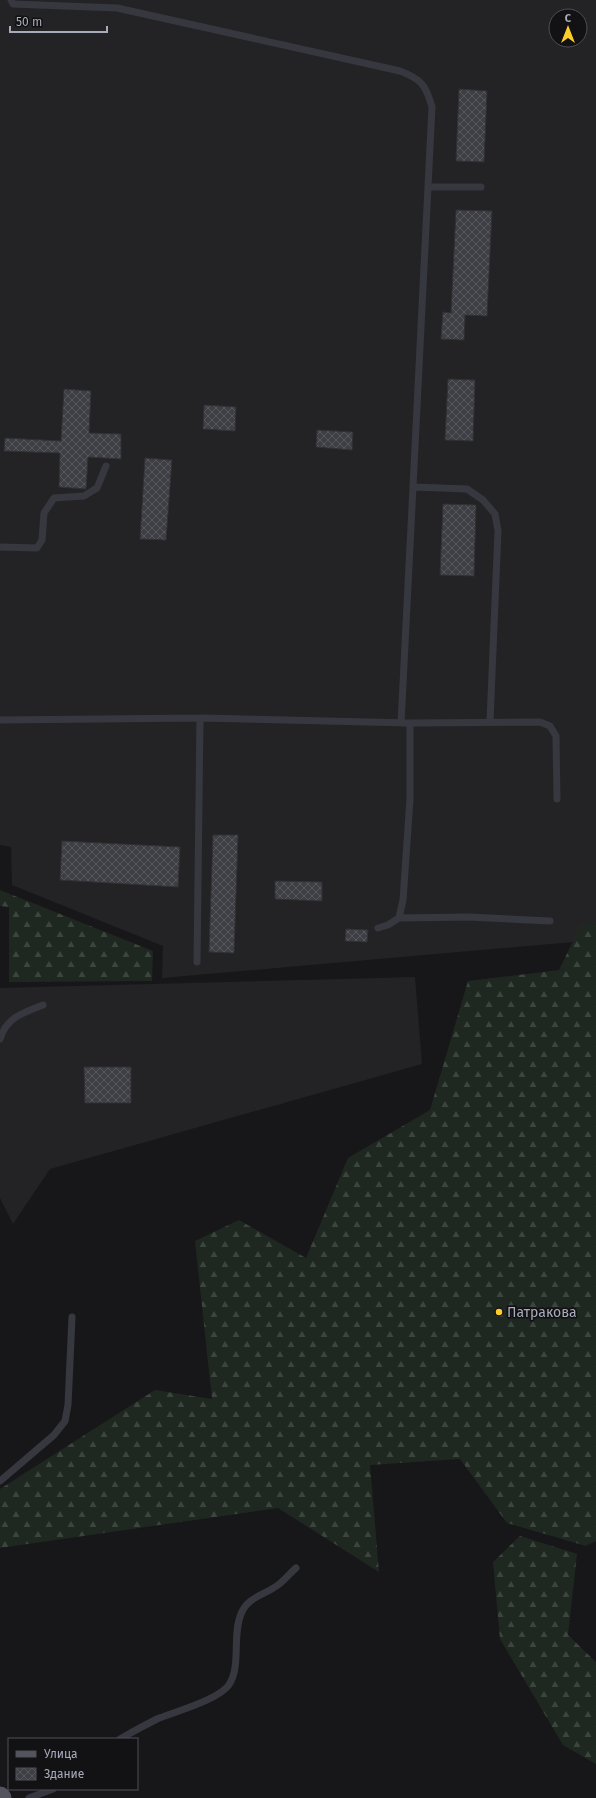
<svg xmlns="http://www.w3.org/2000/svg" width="596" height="1798" font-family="'Fira Sans',sans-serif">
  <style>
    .built { fill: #232326; fill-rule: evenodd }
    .forest { fill: url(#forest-firs) }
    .building { fill: url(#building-cross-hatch); stroke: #313135 }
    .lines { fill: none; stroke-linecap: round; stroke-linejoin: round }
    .service { stroke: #37383f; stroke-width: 7 }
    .primary { stroke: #53545e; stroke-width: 21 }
    .poi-dot { fill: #ffcd29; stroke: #121214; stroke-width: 1.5 }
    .labels { text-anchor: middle; stroke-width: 3.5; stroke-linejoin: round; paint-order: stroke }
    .poi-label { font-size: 14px; fill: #a8abba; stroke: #121214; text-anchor: start }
  </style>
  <defs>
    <pattern id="forest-firs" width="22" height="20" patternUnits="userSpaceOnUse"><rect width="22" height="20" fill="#1e2820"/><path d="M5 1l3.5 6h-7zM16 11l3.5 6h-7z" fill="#3c443e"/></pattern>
    <pattern id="building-cross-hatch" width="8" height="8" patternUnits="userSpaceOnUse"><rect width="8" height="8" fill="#3e3f44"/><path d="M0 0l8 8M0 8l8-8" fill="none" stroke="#57585d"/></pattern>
  </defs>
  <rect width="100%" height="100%" fill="#171719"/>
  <path class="built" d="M0,0h596v940l-434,38 1,-32 -151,-61 -1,-38 -11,-2zM556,16h24v24h-24z
    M415,977l7,87 -372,105 -37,55 -13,-26v-210z"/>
  <path class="forest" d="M0,890l153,61 -1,30 -143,1v-75l-9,-1z
    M596,923v618l-10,5 -79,-23 -47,-64 -90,6 9,107 -101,-64 -278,40v-59l155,-99 57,9 -17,-158 44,-21 67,38 42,-100 82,-48 38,-129 91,-11 22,-45z
    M520,1536l57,18 -9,81 28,27v102l-33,-19 -63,-106 -7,-77z"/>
  <path class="building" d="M459,89l28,2 -3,71 -28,-1z
    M456,210l36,1 -5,105 -22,-1 -1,25 -23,-1 2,-27 8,1z
    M448,379l27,1 -2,61 -28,-1z
    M64,389l27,2 -2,42 32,1v25l-33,-2 -2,32 -27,-2 1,-34 -56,-2 1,-13 56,3z
    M204,405l32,2 -1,24 -32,-2z
    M317,430l36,2 -1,18 -36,-3z
    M145,458l27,2 -6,80 -26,-1z
    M443,504l33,1 -2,71 -34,-1z
    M213,835h25l-4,118 -25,-1z
    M62,841l118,6 -2,40 -118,-7z
    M275,881l47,1v19l-47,-2z
    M346,929l22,1 -1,12 -22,-1z
    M84,1067h47v36h-46z"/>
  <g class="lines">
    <path class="service" d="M11,0l2,4 104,4 283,63c21,8 26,14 32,36l-19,380
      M428,187h53
      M0,547l37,1 5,-8 2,-27 10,-15 30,-2 13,-8 9,-22
      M0,720l200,-2 210,5 130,-1 10,4 6,10 1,63
      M401,723l12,-236 54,2 16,11 12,14 3,17 -8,190
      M399,918l70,-1 81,4
      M378,928l10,-3 11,-7 4,-18 7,-101v-76
      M197,962l3,-244
      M0,1039c6,-21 24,-27 43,-34
      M0,1481l54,-46 11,-14 3,-16 4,-88
      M120,1739c12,-7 25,-14 37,-20 17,-7 65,-20 73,-36 11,-19 2,-48 11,-69 6,-17 24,-19 37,-29 7,-5 12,-12 18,-17
      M29,1798l24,-9"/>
    <path class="primary" d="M0,1797l1,1"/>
  </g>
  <circle class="poi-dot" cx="499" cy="1312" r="4"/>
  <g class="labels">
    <g class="poi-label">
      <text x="507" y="1317">Патракова</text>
    </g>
  </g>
  <rect x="8" y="1738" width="130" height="52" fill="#121214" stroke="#4e4f56"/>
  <rect x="16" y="1751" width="20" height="6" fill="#53545e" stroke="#4e4f56"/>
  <text x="44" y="1758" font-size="12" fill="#a8abba">Улица</text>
  <rect x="16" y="1768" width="20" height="12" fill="url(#building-cross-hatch)" stroke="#4e4f56"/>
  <text x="44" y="1778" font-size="12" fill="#a8abba">Здание</text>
  <g transform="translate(568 28)"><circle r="19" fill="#121214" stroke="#4e4f56"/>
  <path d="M0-3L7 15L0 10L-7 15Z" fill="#ffcd29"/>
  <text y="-6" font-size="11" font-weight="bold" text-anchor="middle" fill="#a8abba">С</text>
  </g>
  <path d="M10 26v6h97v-6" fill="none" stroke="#a8abba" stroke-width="2"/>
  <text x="16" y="26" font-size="12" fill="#a8abba" stroke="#121214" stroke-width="3" paint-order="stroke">50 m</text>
</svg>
